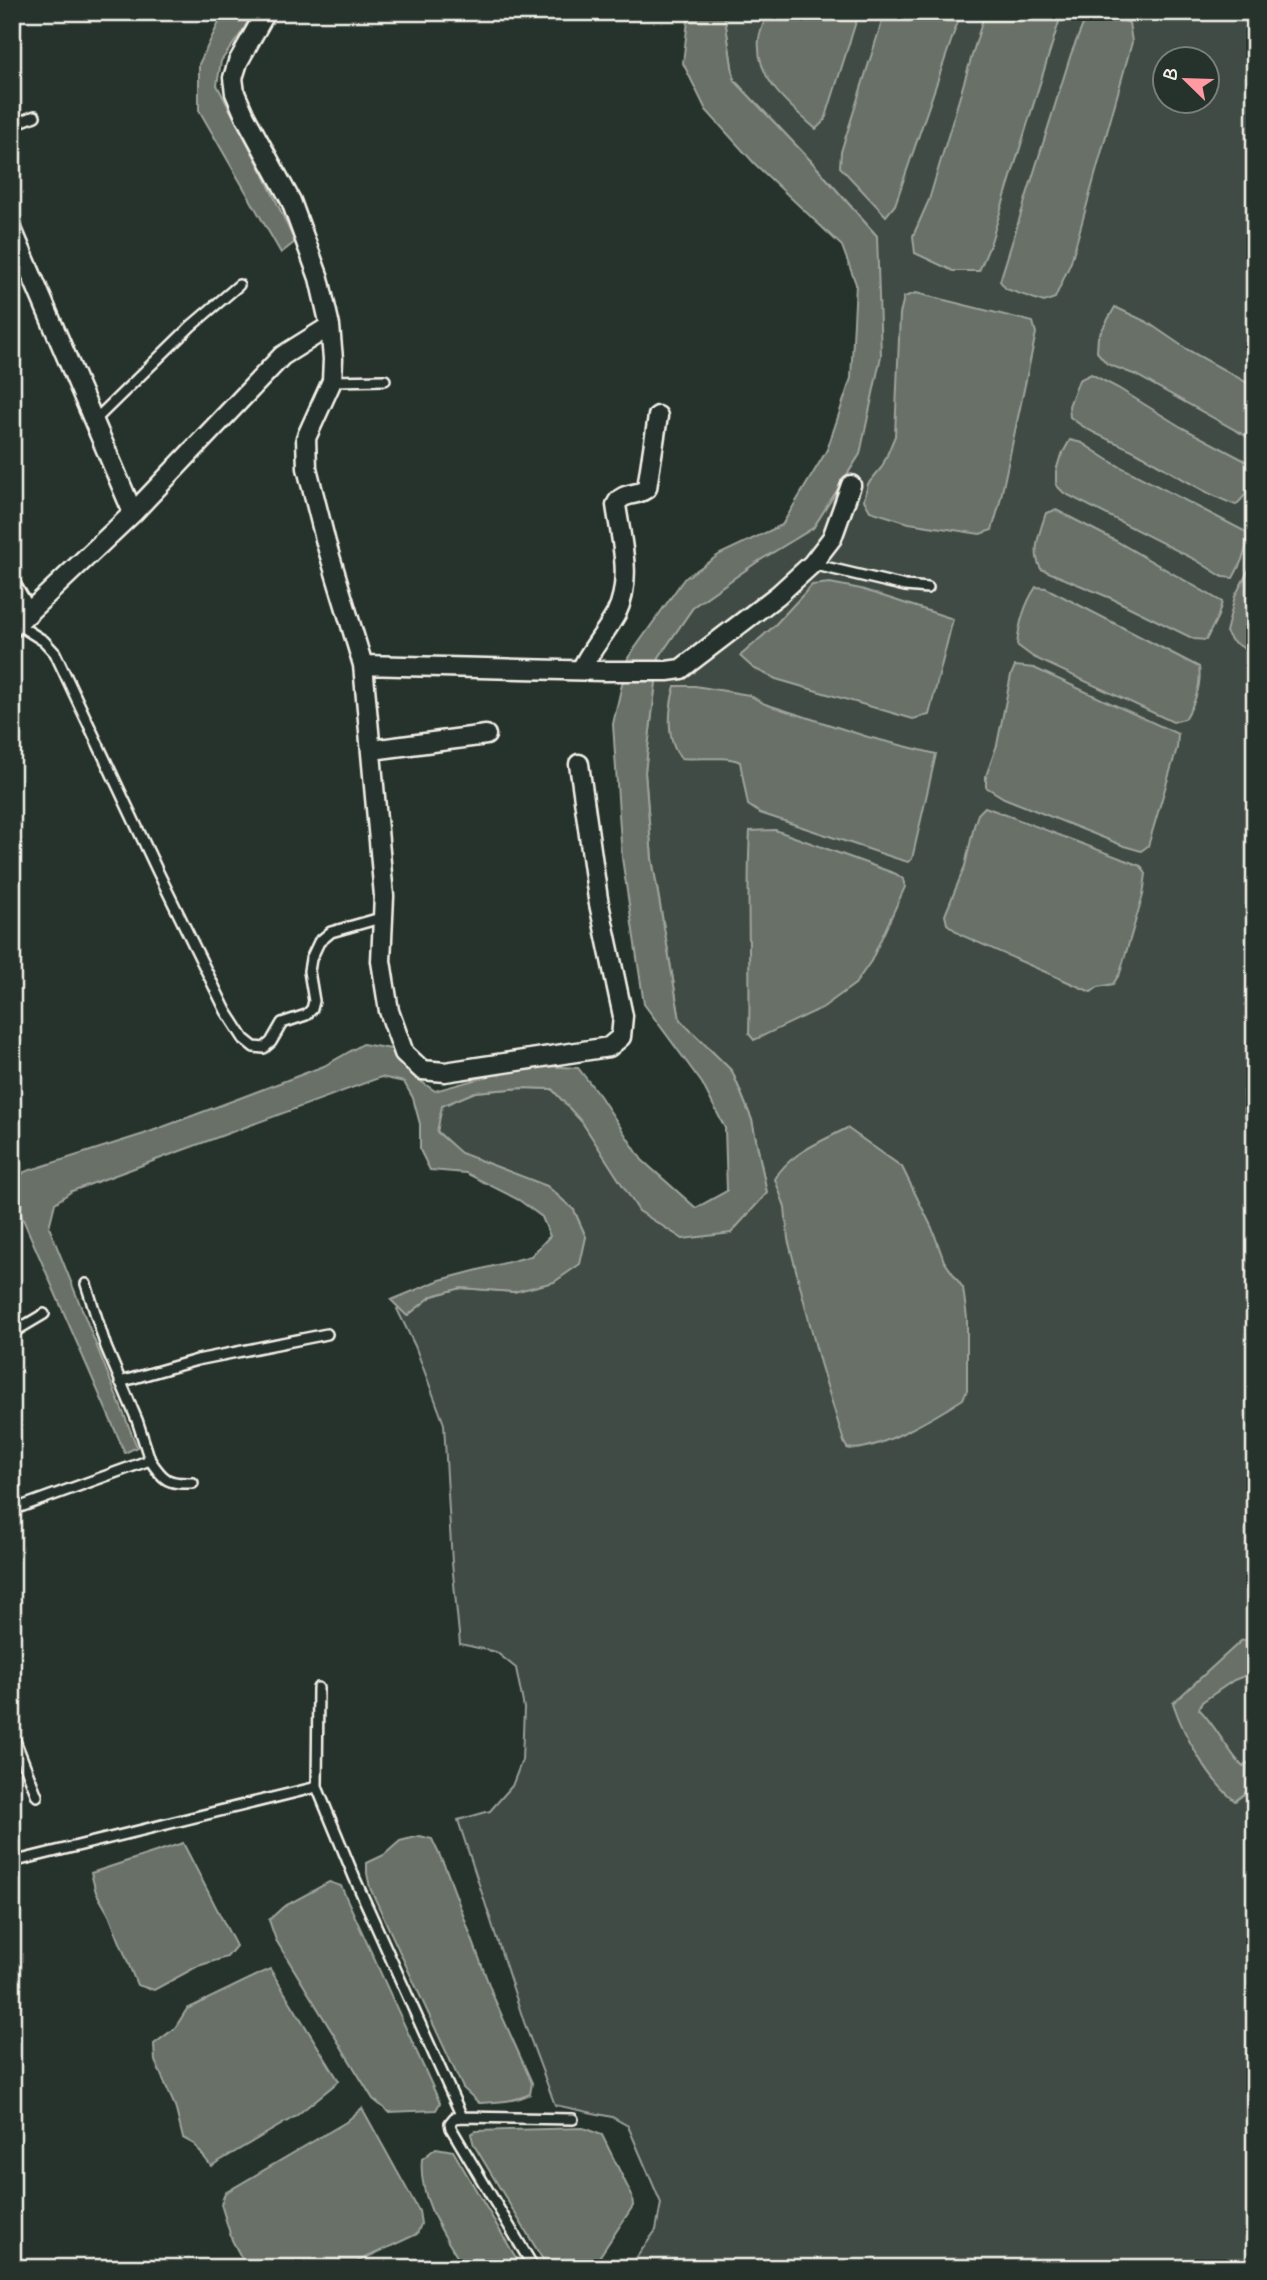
<svg xmlns="http://www.w3.org/2000/svg" width="1267" height="2280" font-family="Mynerve,sans-serif">
  <style>
    .green { fill: #414b45; stroke: #9a9e96; stroke-width: 2; fill-rule: evenodd }
    .water { fill: #676f68; stroke: #9fa39b; stroke-width: 2 }
    .lines { fill: none; stroke-linecap: round; stroke-linejoin: round }
    .service-casing { stroke: #f4f1e8; stroke-width: 14 }
    .minor-casing { stroke: #f4f1e8; stroke-width: 23 }
    .service { stroke: #26332d; stroke-width: 9 }
    .minor { stroke: #26332d; stroke-width: 18 }
  </style>
  <rect width="100%" height="100%" fill="#26332d"/>
  <filter id="ink" filterUnits="userSpaceOnUse"><feTurbulence type="fractalNoise" baseFrequency=".0143" numOctaves="2"/><feDisplacementMap in="SourceGraphic" scale="14" xChannelSelector="R" yChannelSelector="G"/><feConvolveMatrix kernelMatrix="1 2 1 2 8 2 1 2 1" color-interpolation-filters="sRGB"/></filter>
  <g filter="url(#ink)">
    <path class="green" d="M724,12h496l9,5 26,1v1058l-11,16 1,25 10,10v1141h-626l27,-38 5,-27 -33,-77 -16,-9 -57,-12 -31,-83 -66,-202 32,-9 22,-25 10,-26 2,-52 -8,-40 -20,-16 -36,-8 -8,-81 -8,-139 -29,-78 -18,-37 2,-1 9,7 24,-19 29,-8 53,4 72,-55 -12,-27 -27,-24 -87,-33 -23,-22 4,-25 34,-14 47,-4 30,1 30,33 26,39 75,78 84,-46 -15,-73 -20,-49 -52,-51 -28,-161 -7,-87 14,-115 35,-51 63,-44 56,-34 47,-74 17,-218 -66,-75 -77,-81zM1166,60h42v42h-42z"/>
    <path class="water" d="M224,12h29l-11,20 -21,29 -4,24 47,90 31,67 -14,11 -82,-143v-46z
      M689,12h35l10,68 77,81 66,75 4,120 -21,98 -47,74 -56,34 -63,44 -35,51 -14,115 7,87 28,161 52,51 20,49 15,73 -36,40 -48,6 -44,-28 -57,-89 -30,-33 -30,-1 -47,4 -33,14 -5,26 24,21 86,33 27,24 12,27 -6,27 -26,18 -40,10 -53,-4 -29,8 -25,20 -16,-16 49,-20 91,-24 19,-20 -8,-19 -23,-17 -53,-27 -36,-3 -10,-20v-26l-7,-26 -9,-16 -23,-5 -309,114 -17,12 -6,24 88,220 -12,6 -113,-259v-6l12,-16 120,-38 104,-39 76,-29 39,-22 28,5 25,29 19,13 93,-26 50,3 22,28 42,64 54,48 31,-17 -2,-63 -23,-45 -58,-79 -22,-146 -9,-134 15,-66 56,-79 36,-25 62,-29 45,-75 24,-72 5,-94 -14,-38 -87,-82 -49,-54 -23,-47z
      M768,12h91l-34,108 -9,9c-27,-24 -61,-50 -57,-90 1,-9 6,-18 9,-27z
      M885,12h76l-66,193 -9,11 -46,-49 1,-15z
      M985,12h77l-72,233 -11,26h-26l-38,-18 -2,-17 16,-36z
      M1088,12l18,1 23,10 3,19 -61,220 -16,36 -11,4 -38,-13 -6,-8 71,-227z
      M916,293l117,29 3,11 -37,173 -7,24 -12,4 -71,-11 -39,-12 -6,-11 4,-16 14,-17 13,-31 5,-122 4,-17z
      M1115,307l32,15 41,28 67,37v54l-119,-66 -29,-11 -10,-12 1,-15z
      M1091,374l27,14 63,39 72,38c4,17 -6,29 -17,40 -35,-13 -67,-35 -100,-53 -22,-11 -47,-19 -66,-35l-1,-11 10,-26z
      M1070,440l12,3 31,20 133,69c4,14 -6,33 -13,46l-10,-1 -27,-17 -132,-67 -8,-8v-14l4,-13z
      M1056,510l60,31 106,61 -4,14 -12,24 -12,-1 -81,-40 -72,-30c-10,-17 -1,-38 5,-56z
      M1255,558v97l-23,-14 -6,-9 9,-36z
      M830,583l31,6 92,30 -24,96 -16,4 -137,-40 -23,-11 -13,-12 33,-29 39,-42z
      M1036,587l10,1 153,79c3,19 -4,36 -14,52l-12,3 -140,-65 -16,-12c2,-22 7,-40 19,-58z
      M1015,666l19,2 144,66 -1,14 -29,98 -7,5 -17,-5 -120,-48 -18,-11v-11l11,-31 14,-70z
      M675,686h20l54,9 16,9 103,33 68,17 -24,105 -4,3 -13,-4 -135,-45 -12,-8 -8,-43c-15,-7 -41,-2 -59,-4 -16,-18 -12,-51 -6,-72z
      M985,807l156,59 5,8 -3,21 -23,78 -7,11 -15,3 -7,5 -130,-57 -14,-11 -2,-9 20,-49 9,-40 4,-12z
      M775,830l121,44 7,5 2,8 -34,74 -16,23 -33,24 -68,32 -5,-6c2,-68 -3,-135 1,-203z
      M847,1128l55,39 30,61 12,33 19,27 4,30v72l-4,9c-23,15 -91,56 -116,49l-3,-6 -24,-79 -32,-124 -3,-32 -10,-28c14,-26 48,-38 72,-51z
      M1255,1637v35l-21,8 -32,22 -3,7c17,17 27,40 44,58l12,-10v29l-20,15c-27,-22 -51,-65 -62,-98l68,-62z
      M420,1836l12,3 14,30 48,129 38,85 -2,11c-17,8 -32,8 -51,9l-16,-15 -93,-200 -3,-15v-10l17,-8 16,-14z
      M183,1843l53,103 -9,11 -29,9 -44,24 -17,-5 -28,-70 -13,-23 -5,-19z
      M329,1882l12,4 99,217 -4,7 -47,2 -16,-13 -97,-159 -7,-20 14,-13z
      M270,1969l69,112 -43,35 -85,50 -17,-22 -11,-6 -8,-32 -20,-45 -1,-17 21,-16 12,-19z
      M362,2108l57,103 2,13 -4,10 -73,34h-97l-15,-28 -11,-36 4,-11 121,-71z
      M583,2128l19,7 30,61 1,10 -41,62h-44l-74,-123 -3,-11 5,-3z
      M436,2148l17,3 69,117h-58c-20,-33 -46,-69 -42,-109z"/>
    <g class="lines">
      <defs>
        <path id="service" d="M12,125l23,-9
          M332,381l53,-1
          M94,421l97,-95 48,-41
          M812,564l93,22 23,2
          M17,624l27,17 11,12 102,217 69,141 18,28 10,8 10,1 7,-6 11,-19 24,-8 6,-6 2,-8 -5,-30 2,-12 8,-17 12,-10 53,-15
          M12,1333l32,-19
          M120,1382l77,-22 130,-26
          M150,1460c14,21 18,24 43,23
          M12,1510l138,-50 -13,-40 -31,-73 -20,-63
          M318,1688l-1,99 38,92 107,238 111,2
          M12,1733l25,63
          M12,1862l305,-75
          M462,2117l-8,1 -4,5 1,5 83,140"/>
        <path id="minor" d="M266,12l-28,50 -5,16 2,15 10,23 46,85 28,77 11,48 3,33 -1,22 -26,57 1,30 19,75 37,122 21,231 -3,65 8,50 15,42 18,17 23,2 164,-25 12,-10 2,-21 -25,-117 -19,-135
          M12,229l121,284
          M12,587l16,27
          M12,628l121,-115 149,-157 48,-30
          M363,665l240,6h64l14,-2 97,-74 34,-31 20,-26 19,-53
          M581,670c9,-20 24,-36 35,-56 17,-34 5,-74 0,-109 6,-14 22,-8 31,-17l11,-72
          M372,750l114,-15"/>
      </defs>
      <use href="#service" class="service-casing"/>
      <use href="#minor" class="minor-casing"/>
      <use href="#service" class="service"/>
      <use href="#minor" class="minor"/>
    </g>
  </g>
  <rect width="1267" height="2280" fill="none" stroke="#26332d" stroke-width="42"/>
  <rect x="21" y="21" width="1225" height="2238" fill="none" stroke="#f4f1e8" stroke-width="2.5" filter="url(#ink)"/>
  <g transform="translate(1186 80) rotate(293)"><circle r="33" fill="#26332d" stroke="#787f78" stroke-width="2"/>
  <path d="M0-5L12 26L0 18L-12 26Z" fill="#ff9aa2"/>
  <text y="-10" font-size="19" font-weight="bold" text-anchor="middle" fill="#f4f1e8">B</text>
  </g>
</svg>
